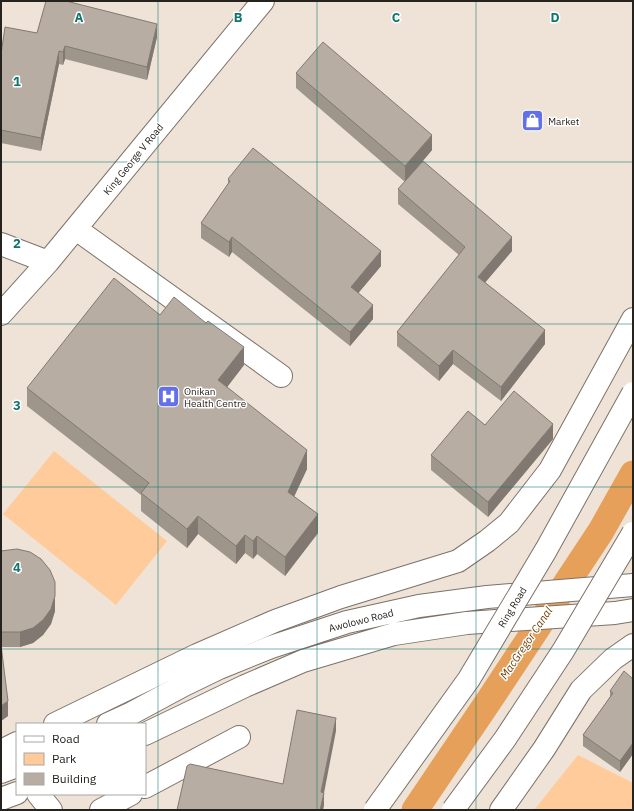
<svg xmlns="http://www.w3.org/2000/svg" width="634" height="811" font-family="'IBM Plex Sans',sans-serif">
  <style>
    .green { fill: #ffcb9a }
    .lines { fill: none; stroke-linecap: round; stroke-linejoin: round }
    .canal { stroke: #e6a059; stroke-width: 27 }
    .minor-casing { stroke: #7c7268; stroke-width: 24 }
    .major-casing { stroke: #7c7268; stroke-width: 24 }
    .highway-casing { stroke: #7c7268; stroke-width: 24 }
    .minor { stroke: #fff; stroke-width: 22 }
    .major { stroke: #fff; stroke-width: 22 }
    .highway { stroke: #fff; stroke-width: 22 }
    .highway-bridge-casing { stroke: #7c7268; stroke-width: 24; stroke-linecap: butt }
    .highway-bridge { stroke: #fff; stroke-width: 22 }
    .wall { fill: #9e958b }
    .shaded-wall { fill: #817971 }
    .building { fill: #b8ada2; stroke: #817971 }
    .grid { fill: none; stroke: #0f766e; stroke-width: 1; stroke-opacity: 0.55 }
    .labels { text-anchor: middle; stroke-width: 3; stroke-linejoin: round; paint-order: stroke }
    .poi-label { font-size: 10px; fill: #26221e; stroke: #fff; text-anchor: start }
    .street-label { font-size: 10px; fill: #26221e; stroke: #fff }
    .water-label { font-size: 11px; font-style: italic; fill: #6b3e03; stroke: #fff }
    .grid-label { font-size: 13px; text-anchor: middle; font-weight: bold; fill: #0f766e; stroke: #fff; stroke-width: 3; stroke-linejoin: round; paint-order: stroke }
  </style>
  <rect width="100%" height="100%" fill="#efe3d8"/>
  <path class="green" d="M54,451l113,90 -51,64 -113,-91z
    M578,755l55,28v27h-99z"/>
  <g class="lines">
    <path class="canal" d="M415,810l75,-111 111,-168 32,-57"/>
    <defs>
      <path id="minor" d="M76,229l205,147
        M1,244l47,18
        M1,314l47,-52 215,-261
        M145,787l94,-50
        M38,794l13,16
        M101,810l30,-16"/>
      <path id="major" d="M108,724l24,-11 52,-28 35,-17 52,-21 76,-25 72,-16 68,-9 146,-12
        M145,734l100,-48 58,-25 91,-27 73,-11 148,-10 18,-3
        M1,772l16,-6
        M1,799l16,-6"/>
      <path id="highway" d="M55,724l142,-69 78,-34 66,-24 117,-36 29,-20 22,-18 41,-53 83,-151
        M1,751l16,-8
        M501,810l43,-61 37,-59 32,-31 20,-14"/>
    </defs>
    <use href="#minor" class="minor-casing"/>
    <use href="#major" class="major-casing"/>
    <use href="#highway" class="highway-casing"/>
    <use href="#minor" class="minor"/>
    <use href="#major" class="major"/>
    <use href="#highway" class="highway"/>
    <defs>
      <path id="highway-bridge" d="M375,810l94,-131 77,-129 87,-157
        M453,810l52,-71 58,-88 70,-118"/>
    </defs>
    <use href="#highway-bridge" class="highway-bridge-casing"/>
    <use href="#highway-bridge" class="highway-bridge"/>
  </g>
  <path class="wall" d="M37,33l120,4 -10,43 -82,-21 -2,6 -4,-1 -18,87 -40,-8v-89z
    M296,73l136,77 -27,32 -109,-94z
    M228,179l153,87 -23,27 15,26 -23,27 -118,-94 -3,5 -28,-19v-15l27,-39z
    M398,189l114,62 -27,31 60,62 -44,57 -48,-37 -14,17 -42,-35v-14l62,-77 -61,-51z
    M160,315l84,50 -17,22 80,82 -13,27 24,37 -33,43 -28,-22 -4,5 -8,-6 -9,11 -38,-30 -11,14 -46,-37v-16l-114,-89v-18z
    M485,425l68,14 -65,78 -57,-47v-15z
    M1,551l54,60 -4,13 -8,11 -10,8 -13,4h-19l7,69 -7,5z
    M633,679v75l-13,18 -37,-26v-11l27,-38v-6z"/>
  <path class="shaded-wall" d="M157,24v13l-10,43v-13z
    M65,46v13l-2,6v-13z
    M59,51v13l-18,87v-13z
    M432,135v15l-27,32v-16z
    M232,237v15l-3,5v-15z
    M512,237v14l-34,40v-14z
    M381,251v15l-30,36v-15z
    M373,305v14l-23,27v-14z
    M545,330v14l-44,57v-14z
    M244,347v18l-26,34v-19z
    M453,350v14l-14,17v-15z
    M553,424v15l-65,78v-15z
    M307,450v19l-19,41v-18z
    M318,514v19l-33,43v-19z
    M198,516v18l-11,14v-19z
    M245,535v18l-9,11v-18z
    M257,536v18l-4,5v-18z
    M55,596v15l-4,13 -8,11 -10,8 -13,4v-15z
    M8,701v15l-7,5v-15z
    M336,718v13l-12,62v13l-1,4h-3l1,-18z
    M633,743v11l-13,18v-11z"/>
  <path class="building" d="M46,1h20l91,23 -10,43 -82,-21 -2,6 -4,-1 -18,87 -40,-8v-76l4,-27 32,6z
    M323,42l109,93 -27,31 -109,-93z
    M253,148l128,103 -30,36 22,18 -23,27 -118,-95 -3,5 -28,-19 29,-42 -2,-2z
    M423,161l89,76 -34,40 67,53 -44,57 -48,-37 -14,16 -42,-34 68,-85 -67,-58z
    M114,278l46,37 14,-18 32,26 2,-2 36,26 -26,33 89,70 -19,42 30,22 -33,43 -28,-21 -4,5 -8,-6 -9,11 -38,-30 -11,13 -46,-36 8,-10 -122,-95z
    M514,391l39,33 -65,78 -57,-47 37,-44 17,14z
    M17,549l13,3 11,7 9,11 5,12v14l-4,13 -8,11 -10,8 -13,4h-19v-81z
    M1,645l7,56 -7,5z
    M624,671l9,8v64l-13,18 -37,-26 30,-42 -3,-2z
    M297,710l39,8 -15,74 3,1 -4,17h-143l10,-44 3,-2 93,20z"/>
  <path class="grid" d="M158,1v809M317,1v809M476,1v809M1,162h632M1,324h632M1,487h632M1,649h632"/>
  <defs>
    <symbol id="shop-square" viewBox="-11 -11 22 22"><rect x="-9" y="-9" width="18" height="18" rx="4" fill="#6470e9" stroke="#fff"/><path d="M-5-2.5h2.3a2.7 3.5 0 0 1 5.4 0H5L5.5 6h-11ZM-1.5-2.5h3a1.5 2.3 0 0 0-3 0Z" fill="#fff"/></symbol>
    <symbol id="hospital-square" viewBox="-11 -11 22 22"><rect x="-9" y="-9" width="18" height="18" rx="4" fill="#6470e9" stroke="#fff"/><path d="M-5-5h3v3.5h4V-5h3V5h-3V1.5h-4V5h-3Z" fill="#fff"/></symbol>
  </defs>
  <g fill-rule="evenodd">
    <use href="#shop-square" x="520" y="108" width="25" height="25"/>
    <use href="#hospital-square" x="156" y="384" width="25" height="25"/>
  </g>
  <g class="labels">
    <g class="poi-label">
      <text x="548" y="125">Market</text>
      <text x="184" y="395">Onikan<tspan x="184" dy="12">Health Centre</tspan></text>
    </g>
    <g class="street-label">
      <text transform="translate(133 159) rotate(-51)" y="4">King George V Road</text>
      <text transform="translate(512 607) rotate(-59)" y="4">Ring Road</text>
      <text transform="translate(361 620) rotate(-14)" y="4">Awolowo Road</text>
    </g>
    <g class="water-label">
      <text transform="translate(526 643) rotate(-56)" y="4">MacGregor Canal</text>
    </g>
  </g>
  <g class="grid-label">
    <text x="79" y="22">A</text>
    <text x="238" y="22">B</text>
    <text x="396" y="22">C</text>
    <text x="555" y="22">D</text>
    <text x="17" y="86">1</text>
    <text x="17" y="248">2</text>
    <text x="17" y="410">3</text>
    <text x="17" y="572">4</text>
  </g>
  <rect width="634" height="811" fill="none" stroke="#26221e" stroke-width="4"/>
  <rect x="16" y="723" width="130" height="72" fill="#ffffff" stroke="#a8a7a5"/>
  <rect x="24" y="736" width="20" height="6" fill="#ffffff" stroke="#a8a7a5"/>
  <text x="52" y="743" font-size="12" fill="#26221e">Road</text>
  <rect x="24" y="753" width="20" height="12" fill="#ffcb9a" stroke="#a8a7a5"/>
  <text x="52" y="763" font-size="12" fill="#26221e">Park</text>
  <rect x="24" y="773" width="20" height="12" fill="#b8ada2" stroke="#a8a7a5"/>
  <text x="52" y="783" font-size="12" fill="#26221e">Building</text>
</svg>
